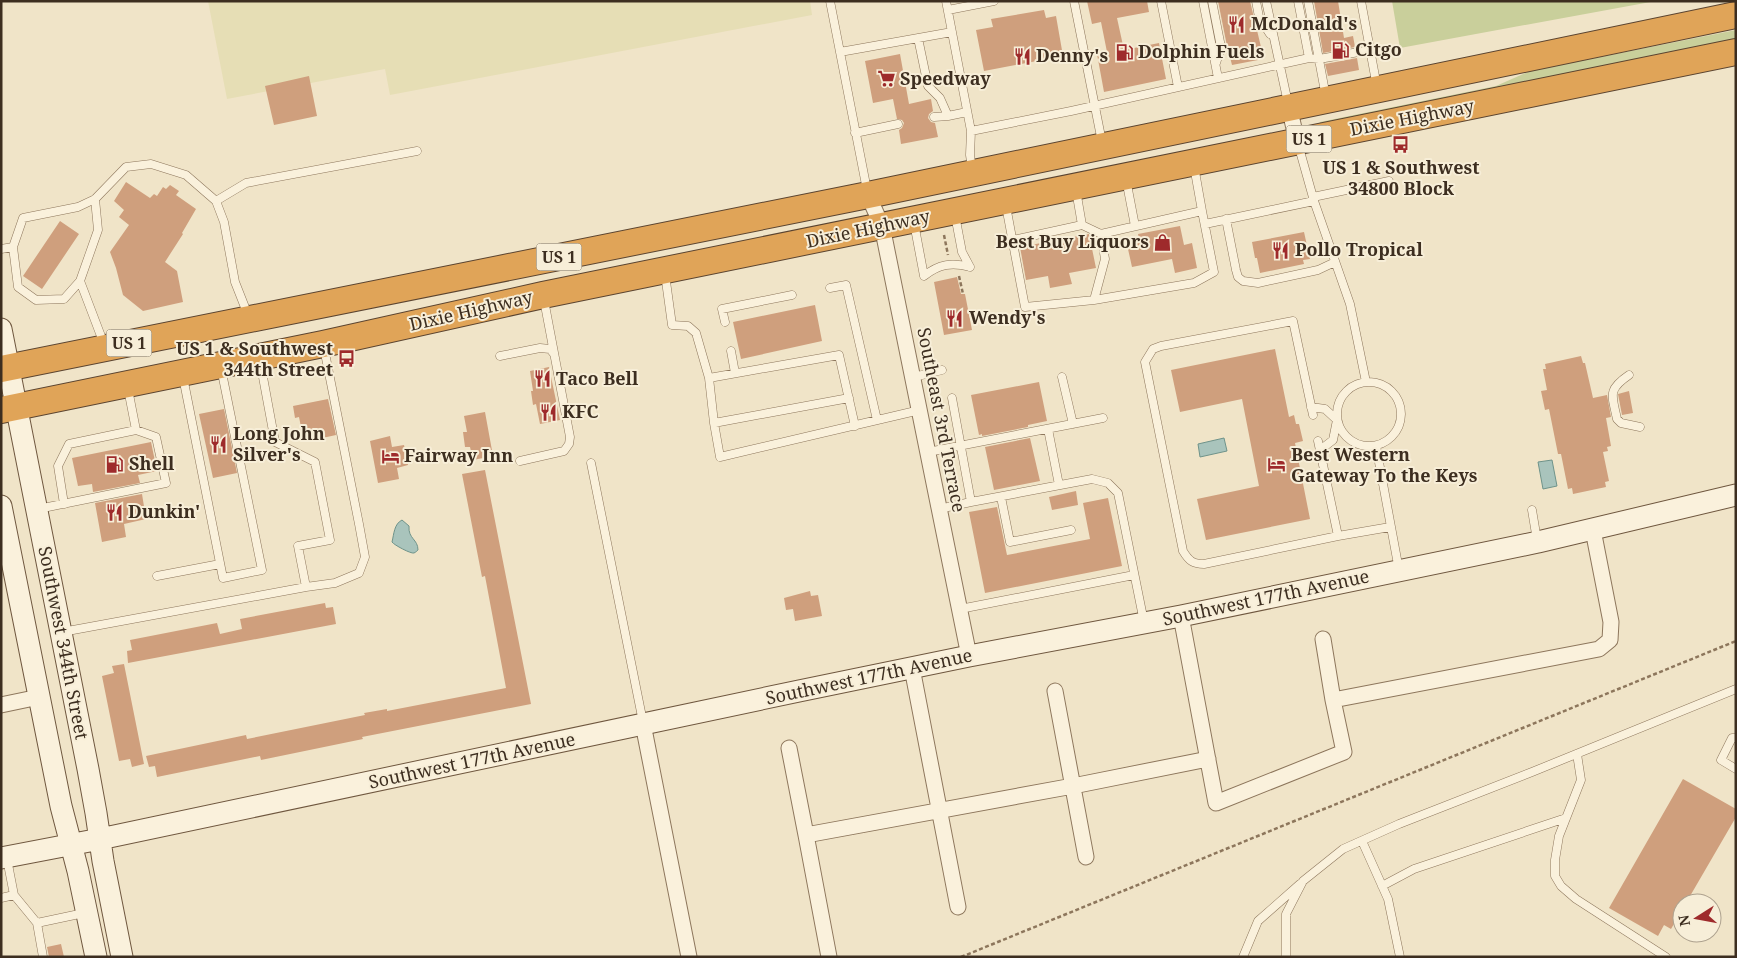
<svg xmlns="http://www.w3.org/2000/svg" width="1737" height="958" font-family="'Noto Serif',serif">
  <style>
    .farmland { fill: #e6deb5 }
    .green { fill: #c9cf9b }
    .water { fill: #a9c4bc; stroke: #6f938a }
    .building { fill: #cf9f7d }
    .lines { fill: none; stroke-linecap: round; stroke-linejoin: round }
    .lane-casing { stroke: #8d765c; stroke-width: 9 }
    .street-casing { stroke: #8d765c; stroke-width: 17 }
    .secondary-casing { stroke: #6f573f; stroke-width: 23 }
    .highway-casing { stroke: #5b4430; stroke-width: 28 }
    .path { stroke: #8d765c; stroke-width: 2.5; stroke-dasharray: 4 2.5; stroke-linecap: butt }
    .lane { stroke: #faf1dc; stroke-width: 8 }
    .street { stroke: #faf1dc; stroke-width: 15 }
    .secondary { stroke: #faf1dc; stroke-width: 21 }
    .highway { stroke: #e0a458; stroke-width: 26 }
    .labels { text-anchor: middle; stroke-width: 4; stroke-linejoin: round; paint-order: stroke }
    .shield { fill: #f7eed8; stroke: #756857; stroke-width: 1 }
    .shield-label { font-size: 16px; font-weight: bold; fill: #3d2e20 }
    .poi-label { font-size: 18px; font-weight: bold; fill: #3d2e20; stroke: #f7eed8; text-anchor: start }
    .street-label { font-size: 18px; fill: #3d2e20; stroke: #f7eed8 }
  </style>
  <rect width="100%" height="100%" fill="#f0e4c8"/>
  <path class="farmland" d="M208,1h602l2,14 -422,80 -5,-26 -158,30z"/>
  <path class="green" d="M1392,1h264l-256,47z
    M1736,30v14l-418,82 2,-4 176,-36 34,-15z"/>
  <path class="water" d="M1224,438l3,13 -27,6 -2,-13z
    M1552,460l5,26 -14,3 -5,-27z
    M402,520l7,6c-1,13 9,13 9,24 -1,1 -2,2 -4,3 -3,1 -20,-8 -22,-11 2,-8 2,-18 10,-22z"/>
  <path class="building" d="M1087,1h60l2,11 -32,6 7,32 35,-7 7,36 -62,13 -7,-38 10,-2 -6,-30 -9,2z
    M1218,1h32l11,46 -5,1 2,12 -26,5 -3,-12 -4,1 2,-8z
    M1314,1h24l6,37 9,-2 2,11 -32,6z
    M1044,10l2,8 10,-2 7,40 -79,15 -8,-41 17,-3 -2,-8z
    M900,54l9,50 22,-5 2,12 -4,3 -1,4 3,4 4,1 3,14 -37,7 -2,-14 3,-2 2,-5 -2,-3 -5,-1 -4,-20 -20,4 -8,-42z
    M1357,58l2,12 -31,6 -3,-12z
    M309,76l8,40 -43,9 -9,-39z
    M126,182l24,16 4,-4 3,2 6,-9 3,2 4,-4 9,6 -3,4 20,14 -14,24 1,1 -18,28 12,9 6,31 -40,9 -20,-16 -7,-27 -6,-16 19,-27 -10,-8 5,-7 -10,-9z
    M60,221l19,13 -37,55 -19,-13z
    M1180,226l4,19 8,-2 5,25 -22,5 -3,-14 -40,8 -6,-27 13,-2 -1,-4z
    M1304,232l6,27 -7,1 1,4 -44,9 -3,-15h-2l-3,-16z
    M1089,234l7,34 -27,5 3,11 -22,4 -2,-12 -22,4 -6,-33z
    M957,277l4,17h4l7,36 -28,5 -10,-53z
    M815,305l7,36 -81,18 -8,-37z
    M1275,349l14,68 5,-2 2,9h3l4,17 -8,2 15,76 -104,21 -9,-41 62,-13 -17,-87 -62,13 -9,-42z
    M1581,356l2,7h2l8,35 14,-3 4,22 -5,1 5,28 -4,1 1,4 -5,1 6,29 -4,1 1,5 -33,7 -1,-6 -4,1 -7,-35h-3l-9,-45 -4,1 -4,-19 6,-1 -4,-21h3l-1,-5z
    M549,367l11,53 -20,4 -4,-20 -3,1 -2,-14h2l-3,-20z
    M1039,382l8,39 -19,4v2l-46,9v-2l-3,1 -8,-40z
    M1629,391l4,22 -11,2 -4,-21z
    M328,399l8,36 -32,7 -5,-25 -4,1 -2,-12z
    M224,409l13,64 -24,5 -14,-64z
    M485,412l8,44 -20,4 -3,-13h-5l-2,-15h4l-3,-16z
    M390,436l2,11 12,-2 4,20 -11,3 2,11 -21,4 -8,-42z
    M1030,438l10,43 -46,9 -9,-43z
    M151,442l6,29 -19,4 2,8 -47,9 -1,-8 -14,2 -6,-28z
    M485,470l46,234 -169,33 1,2 -102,21 -1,-4 -103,21 -2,-11 -6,1 -3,-11 100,-21 1,4 118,-24 -1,-2 23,-4v2l119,-23 -21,-112 -3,1 -20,-103z
    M1076,491l2,14 -26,5 -3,-13z
    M142,494l4,25 -22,5 2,13 -24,5 -7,-39z
    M1108,498l14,68 -137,27 -16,-81 28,-5 10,48 83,-16 -7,-36z
    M810,591l1,5 7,-1 4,21 -27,5 -2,-12 -7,1 -2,-12z
    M325,603l1,5 7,-1 3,17 -208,39 -1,-12 5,-1 -2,-10 87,-17 3,11 22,-5 -2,-10z
    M124,664l20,100 -12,3 -2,-8 -11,2 -17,-85 12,-3 -2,-7z
    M1683,779l53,30v8l-50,86h-4v7l-11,19 -7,-4 -6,11 -49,-28z
    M61,944l3,13h-15l-2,-10z"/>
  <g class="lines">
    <defs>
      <path id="lane" d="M830,1l37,189
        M946,1l25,130 100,-20 238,-53 10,1 51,-9
        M1074,1l28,141
        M1161,1l17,86
        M1203,1l15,77
        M1212,1l9,46 -5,16
        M1256,1l3,16 11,17
        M1266,1l22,102
        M1298,1l11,57
        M1308,1l18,96
        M1361,1l16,86
        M948,10l46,-9
        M918,38l10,48 12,12 8,18 19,-4
        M840,52l112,-20
        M934,117l14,-1
        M971,131l-1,24 2,14
        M855,133l43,-9
        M1298,144l16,57 36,103 16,78
        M1194,166l8,45
        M1126,179l9,47
        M1076,190l6,35
        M1313,197l76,-16
        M95,199l3,31 -18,51 24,63
        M1006,206l19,101 69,-7 11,-41 -4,-25 101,-23 12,61 -20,11 -100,17
        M955,215l7,37 8,15
        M1226,219l10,51 2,7 5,4 15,2 60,-13 17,-8
        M914,223l10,53c15,-12 28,-14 46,-9
        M1205,224l109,-23
        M1013,240l69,-15 19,9
        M13,247l5,40 18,13 28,-1 16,-18
        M1,249l12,-2 10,-29 55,-11 17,-8 31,-32 25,-3 35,11 30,26
        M665,274l7,51 16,1 8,7 13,45 5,45 135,-25
        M830,288l16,-3 31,135
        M248,315l-13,-33 -11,-60 -8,-21 30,-18 171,-32
        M725,322l-3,-13 70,-14
        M731,351l4,22
        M500,356l40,-8 10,1 4,5
        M1629,375c-22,15 -17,20 -12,44l4,4 19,4
        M183,377l40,201 39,-8 -41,-202
        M914,377l28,-7
        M1062,377l11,47
        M709,378l130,-23 16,71
        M1337 414a32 32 0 1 1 64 0a32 32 0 1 1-64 0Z
        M128,389l8,41
        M1311,407l14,2 12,11 -4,20 -13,10
        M1313,415l-20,-94 -132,25 -8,3 -8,13 38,189c6,10 10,13 21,13l134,-28 52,-9
        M714,423l6,34 200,-47
        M1048,429l11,56
        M1318,441l20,95
        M1376,446l23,124
        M928,452l175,-34
        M520,461l44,-10 5,-7 1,-7 -26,-137
        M591,463l52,259
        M1001,497l9,45 61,-12
        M971,502l121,-23 16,4 10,10 26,129
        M38,509l128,-26 -10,-46 -20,-7 -67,14 -11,22 6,38
        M939,509l32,-7 -19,-104
        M1532,510l5,30
        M157,576l63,-12
        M306,587l29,-4 24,-10 6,-16 -6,-33 -35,-176
        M960,609l174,-34
        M62,632l244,-45 -8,-41 32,-6 -15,-78 -40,-20 -15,-81
        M1736,738h-4l-11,22 15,9
        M1577,754l4,26 -22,56 -4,24v16l6,10 15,13 90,58
        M1362,841l26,58 12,58
        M1382,886l32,-17 152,-51
        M14,895l23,28 6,34
        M1,898l13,-3 -7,-36
        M37,923l47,-10
        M1243,957l15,-36 42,-37
        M1286,957v-43l17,-33 40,-32 56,-25 133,-52 204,-83"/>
      <path id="street" d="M1289,107l8,34
        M868,195l14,31 87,430
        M1181,616l35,187 128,-51 -11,-52 266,-51 11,-9 1,-18 -18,-92
        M1323,639l10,61
        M912,668l46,239
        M1055,691l31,166
        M1,705l38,-8
        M643,724l46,233
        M789,748l17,87
        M829,957l-23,-122 267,-49 135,-27"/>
      <path id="secondary" d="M1,329l87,440 8,44 7,48 19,96
        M1,506l60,300 17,65 18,86
        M1,858l99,-19 699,-148 170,-35 212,-40 357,-74 198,-47"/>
      <path id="highway" d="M1,369l867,-174 868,-180
        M1,410l322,-66 220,-49 1193,-243"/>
    </defs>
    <use href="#lane" class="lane-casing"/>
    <use href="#street" class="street-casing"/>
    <use href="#secondary" class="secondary-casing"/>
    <use href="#highway" class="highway-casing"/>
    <path class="path" d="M944,235l4,20
      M959,276l4,18
      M961,957l775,-316"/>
    <use href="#lane" class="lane"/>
    <use href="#street" class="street"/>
    <use href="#secondary" class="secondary"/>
    <use href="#highway" class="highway"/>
  </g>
  <defs>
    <symbol id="restaurant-bare" viewBox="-9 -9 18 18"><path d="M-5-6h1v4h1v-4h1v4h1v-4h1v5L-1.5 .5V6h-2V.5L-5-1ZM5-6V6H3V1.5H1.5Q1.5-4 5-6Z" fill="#9e2a2b" stroke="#f7eed8" stroke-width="2.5" paint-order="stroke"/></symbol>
    <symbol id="fuel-bare" viewBox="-9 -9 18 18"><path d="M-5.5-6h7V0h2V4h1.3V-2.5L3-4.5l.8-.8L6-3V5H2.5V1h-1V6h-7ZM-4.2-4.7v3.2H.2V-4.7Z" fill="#9e2a2b" stroke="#f7eed8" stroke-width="2.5" paint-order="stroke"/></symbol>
    <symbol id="supermarket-bare" viewBox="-9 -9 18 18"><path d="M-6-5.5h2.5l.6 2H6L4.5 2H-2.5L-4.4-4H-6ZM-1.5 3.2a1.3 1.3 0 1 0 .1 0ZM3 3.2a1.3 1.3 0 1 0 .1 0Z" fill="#9e2a2b" stroke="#f7eed8" stroke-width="2.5" paint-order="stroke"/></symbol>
    <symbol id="bus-bare" viewBox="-9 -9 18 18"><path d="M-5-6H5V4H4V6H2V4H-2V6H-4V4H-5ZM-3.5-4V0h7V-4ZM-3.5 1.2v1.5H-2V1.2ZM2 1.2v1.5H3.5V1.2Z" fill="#9e2a2b" stroke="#f7eed8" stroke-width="2.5" paint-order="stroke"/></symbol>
    <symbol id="shop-bare" viewBox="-9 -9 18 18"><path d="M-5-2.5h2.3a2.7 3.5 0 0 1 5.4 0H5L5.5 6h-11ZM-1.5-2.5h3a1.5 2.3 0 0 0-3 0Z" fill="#9e2a2b" stroke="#f7eed8" stroke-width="2.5" paint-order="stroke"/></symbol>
    <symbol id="hotel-bare" viewBox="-9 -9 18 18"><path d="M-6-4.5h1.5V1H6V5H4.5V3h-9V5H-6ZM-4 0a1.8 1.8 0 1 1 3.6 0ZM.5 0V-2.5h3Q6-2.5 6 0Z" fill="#9e2a2b" stroke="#f7eed8" stroke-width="2.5" paint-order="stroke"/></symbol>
  </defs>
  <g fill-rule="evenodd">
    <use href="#restaurant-bare" x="1224" y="12" width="25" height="25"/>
    <use href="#fuel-bare" x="1328" y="38" width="25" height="25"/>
    <use href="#fuel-bare" x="1112" y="40" width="25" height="25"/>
    <use href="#restaurant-bare" x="1010" y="44" width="25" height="25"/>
    <use href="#supermarket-bare" x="874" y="66" width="25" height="25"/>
    <use href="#bus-bare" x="1388" y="132" width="25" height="25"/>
    <use href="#shop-bare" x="1150" y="230" width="25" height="25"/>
    <use href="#restaurant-bare" x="1268" y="238" width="25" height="25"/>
    <use href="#restaurant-bare" x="942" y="306" width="25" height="25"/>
    <use href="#bus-bare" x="334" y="346" width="25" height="25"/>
    <use href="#restaurant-bare" x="530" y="366" width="25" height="25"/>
    <use href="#restaurant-bare" x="536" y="400" width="25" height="25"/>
    <use href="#restaurant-bare" x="206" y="432" width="25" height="25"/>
    <use href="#hotel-bare" x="378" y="444" width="25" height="25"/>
    <use href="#fuel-bare" x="102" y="452" width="25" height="25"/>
    <use href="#hotel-bare" x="1264" y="452" width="25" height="25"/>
    <use href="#restaurant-bare" x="102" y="500" width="25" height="25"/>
  </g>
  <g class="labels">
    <g class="shield">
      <rect x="1286.5" y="125.5" width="45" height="27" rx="4"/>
      <rect x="536.5" y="243.5" width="45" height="27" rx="4"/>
      <rect x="106.5" y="329.5" width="45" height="27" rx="4"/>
    </g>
    <g class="shield-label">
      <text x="1309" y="145">US 1</text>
      <text x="559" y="263">US 1</text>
      <text x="129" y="349">US 1</text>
    </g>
    <g class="poi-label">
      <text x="1251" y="30">McDonald's</text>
      <text x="1355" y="56">Citgo</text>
      <text x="1138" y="58">Dolphin Fuels</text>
      <text x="1036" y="62">Denny's</text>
      <text x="900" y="85">Speedway</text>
      <text x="1401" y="174" text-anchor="middle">US 1 &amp; Southwest<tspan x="1401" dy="21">34800 Block</tspan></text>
      <text x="1149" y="248" text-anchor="end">Best Buy Liquors</text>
      <text x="1295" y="256">Pollo Tropical</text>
      <text x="969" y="324">Wendy's</text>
      <text x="333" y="355" text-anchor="end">US 1 &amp; Southwest<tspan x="333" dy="21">344th Street</tspan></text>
      <text x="556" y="385">Taco Bell</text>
      <text x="562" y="418">KFC</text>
      <text x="233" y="440">Long John<tspan x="233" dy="21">Silver's</tspan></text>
      <text x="1291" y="461">Best Western<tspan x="1291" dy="21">Gateway To the Keys</tspan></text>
      <text x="404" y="462">Fairway Inn</text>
      <text x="129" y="470">Shell</text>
      <text x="128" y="518">Dunkin'</text>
    </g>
    <g class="street-label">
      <text transform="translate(1412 118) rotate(-11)" y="6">Dixie Highway</text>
      <text transform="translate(868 229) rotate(-12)" y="6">Dixie Highway</text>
      <text transform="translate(471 311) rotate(-13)" y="6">Dixie Highway</text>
      <text transform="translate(941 420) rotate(79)" y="6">Southeast 3rd Terrace</text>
      <text transform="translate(1266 598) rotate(-12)" y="6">Southwest 177th Avenue</text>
      <text transform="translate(63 643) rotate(79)" y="6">Southwest 344th Street</text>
      <text transform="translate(869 677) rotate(-12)" y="6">Southwest 177th Avenue</text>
      <text transform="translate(472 761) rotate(-12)" y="6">Southwest 177th Avenue</text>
    </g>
  </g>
  <rect width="1737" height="958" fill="none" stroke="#3d2e20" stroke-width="5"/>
  <g transform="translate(1697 918) rotate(259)"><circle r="24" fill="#f7eed8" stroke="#ada18e"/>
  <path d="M0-4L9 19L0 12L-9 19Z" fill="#9e2a2b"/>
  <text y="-8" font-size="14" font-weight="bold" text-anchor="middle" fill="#3d2e20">N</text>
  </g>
</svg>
